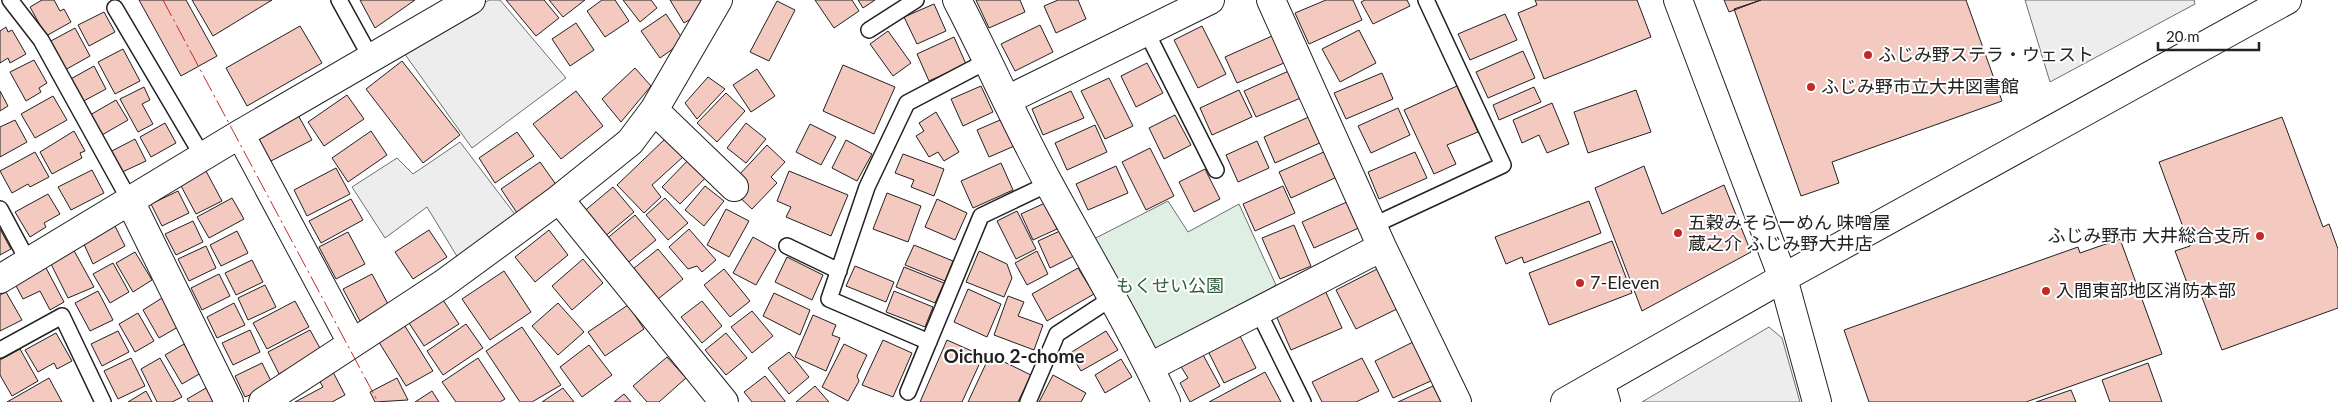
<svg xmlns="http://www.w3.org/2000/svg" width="2338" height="402" font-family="Lato,'Noto Sans JP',sans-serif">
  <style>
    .green { fill: #e0efe3; stroke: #6f6f6f }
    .parking { fill: #ededed; stroke: #6f6f6f }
    .building { fill: #f3c9c0; stroke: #222 }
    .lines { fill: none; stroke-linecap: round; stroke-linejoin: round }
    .service-casing { stroke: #222; stroke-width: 18 }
    .minor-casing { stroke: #222; stroke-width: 30 }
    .tertiary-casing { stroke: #222; stroke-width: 30 }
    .service { stroke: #fff; stroke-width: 15 }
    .minor { stroke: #fff; stroke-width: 28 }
    .tertiary { stroke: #fff; stroke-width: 28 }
    .power { stroke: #c62828; stroke-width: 1; stroke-dasharray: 18 4 2.5 4; stroke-linecap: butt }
    .poi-dot { fill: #c62828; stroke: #fff; stroke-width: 2 }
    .labels { text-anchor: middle; stroke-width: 4; stroke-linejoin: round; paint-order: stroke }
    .poi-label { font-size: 18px; fill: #222; stroke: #fff; text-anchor: start }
    .park-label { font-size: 18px; fill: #2f5e38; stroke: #fff }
    .neighbourhood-label { font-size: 19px; font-weight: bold; fill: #222; stroke: #fff }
  </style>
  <rect width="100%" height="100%" fill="#fff"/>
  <path class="green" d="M1168,201l20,31 51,-28 37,81 -126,82 -66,-123z"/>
  <path class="parking" d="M489,0h11l66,78 -94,70 -68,-95z
    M2025,0h169l1,4 -145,78z
    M460,142l60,79 -59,42 -34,-56 -42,31 -33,-51 45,-29 16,16z
    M1769,327l13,11 18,64h-158z"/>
  <path class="building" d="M42,0h12l6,11 4,-2 7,13 -25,14 -16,-29z
    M139,0h47l31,56 -36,20z
    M192,0h80l-59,36z
    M360,0h55l-40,28z
    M506,0h38l15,18 -23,18z
    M549,0h36l-22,17z
    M602,0h13l14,21 -24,16 -18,-26z
    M623,0h28l6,8 -17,14z
    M670,0h38l4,6 -28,17z
    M815,0h37l7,11 -25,17z
    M858,0h17l-12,8z
    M976,0h44l5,12 -36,16z
    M1058,0h20l8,19 -30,14 -12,-27z
    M1326,0h27l9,20 -53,24 -14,-31z
    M1365,0h42l3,6 -37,18 -12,-22z
    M1535,0h102l14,37 -107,42 -26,-66 19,-8z
    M1724,0h37l-32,12z
    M1761,0h205l36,101 -170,61 7,21 -38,13 -67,-187z
    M777,1l18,9 -26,51 -19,-9z
    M934,4l12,27 -29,13 -13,-27z
    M104,12l11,20 -26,14 -11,-21z
    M666,14l18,27 -24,17 -19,-27z
    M1505,14l12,26 -47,20 -12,-26z
    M576,23l18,27 -24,16 -18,-27z
    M1040,25l13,27 -38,19 -14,-27z
    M300,26l22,37 -75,43 -21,-38z
    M1202,26l24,48 -28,14 -24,-48z
    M6,27l2,5 4,-2 14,24 -16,9 -2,-5 -8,5v-32z
    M75,28l15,28 -25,14 -16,-28z
    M1359,30l17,33 -36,19 -18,-33z
    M888,31l23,32 -18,13 -23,-32z
    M1272,36l12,27 -47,20 -12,-26z
    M954,37l12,27 -37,17 -12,-27z
    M123,49l17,32 -25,13 -17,-32z
    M1523,51l12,27 -47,20 -12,-26z
    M34,60l13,23 -8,5 2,4 -15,9 -16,-29z
    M402,61l58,74 -37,28 -57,-74z
    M1147,63l16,30 -27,14 -15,-31z
    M843,65l52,22 -21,47 -51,-23z
    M94,66l12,23 -26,14 -13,-22z
    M635,68l16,18 -30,36 -19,-23z
    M757,69l18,27 -24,16 -18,-27z
    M1291,70l12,27 -47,20 -12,-26z
    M1382,73l11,26 -47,20 -12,-26z
    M708,77l17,12 -28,30 -12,-16z
    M1109,78l24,48 -28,13 -24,-48z
    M981,86l12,26 -30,14 -12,-27z
    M1457,86l21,46 -31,13 9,19 -22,10 -30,-64z
    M144,87l6,13 -8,4 11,20 -15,8 -18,-33z
    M1534,87l7,15 -42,18 -6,-15z
    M1239,90l13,27 -40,18 -12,-27z
    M1636,90l15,42 -63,21 -14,-41z
    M0,91l8,15 -8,5z
    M576,91l27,35 -42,33 -28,-35z
    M1071,91l13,27 -41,17 -11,-26z
    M726,93l19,18 -28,31 -20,-19z
    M347,95l17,24 -40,27 -16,-24z
    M53,96l14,24 -32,18 -14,-24z
    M116,100l12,20 -26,15 -12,-20z
    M1552,103l17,41 -22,9 -8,-18 -17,8 -9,-23z
    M1398,108l12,27 -39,18 -13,-27z
    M936,112l23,40 -15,9 -6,-9 -9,5 -13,-21 8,-5 -5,-8z
    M298,115l14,25 -43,22 -13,-25z
    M1175,115l16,30 -27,14 -15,-31z
    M1311,116l11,26 -47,21 -11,-26z
    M1007,117l12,27 -30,13 -12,-27z
    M2282,117l41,110 6,-3 9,25v59l-116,42 -25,-66 -8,4 -14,-37 15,-5 -31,-84z
    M15,120l12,22 -27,15v-30z
    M165,123l11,20 -25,14 -11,-20z
    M746,123l20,16 -20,24 -19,-15z
    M810,124l26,13 -15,28 -25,-13z
    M1095,125l12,27 -40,18 -12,-27z
    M74,131l11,20 -5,2 2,5 -30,16 -12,-22z
    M371,131l16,24 -39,27 -16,-24z
    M517,132l17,24 -39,27 -16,-25z
    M135,139l11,22 -28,13 -10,-21z
    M665,139l19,17 -32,29 9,12 -17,16 -27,-28z
    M846,140l26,14 -15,27 -25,-13z
    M1257,141l12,27 -31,14 -12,-27z
    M767,145l18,17 -14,15 6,6 -25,26 -18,-17 4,-16z
    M1150,148l24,48 -28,14 -24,-48z
    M1326,151l11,26 -46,21 -12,-26z
    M35,152l14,25 -19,10 -2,-3 -16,9 -12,-22z
    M1415,152l12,26 -48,21 -11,-27z
    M903,154l41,15 -10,27 -23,-9 3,-7 -19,-7z
    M693,155l18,17 -31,32 -18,-17z
    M540,162l17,24 -40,27 -16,-24z
    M1001,163l12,27 -40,18 -12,-27z
    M1116,166l12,27 -40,17 -12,-26z
    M1644,166l18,48 62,-29 27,67 -109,59 -47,-123z
    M336,168l14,26 -43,22 -13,-26z
    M1205,169l15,30 -26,13 -15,-30z
    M92,170l12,23 -33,17 -13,-23z
    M206,171l16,30 -26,13 -16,-30z
    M789,171l59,24 -17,41 -45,-19 5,-10 -14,-6z
    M705,186l19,15 -20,25 -19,-16z
    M1283,186l12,27 -40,18 -12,-27z
    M613,187l21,25 -31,26 -21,-25z
    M178,191l11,22 -27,13 -11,-22z
    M887,193l34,13 -13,36 -35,-13z
    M48,194l12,20 -16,9 2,4 -16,10 -15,-25z
    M232,198l12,21 -35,19 -12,-21z
    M665,198l23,25 -20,17 -22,-25z
    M351,199l12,21 -42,23 -12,-22z
    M937,199l30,14 -12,27 -30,-13z
    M1349,201l12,26 -47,21 -12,-26z
    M1589,201l12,32 -77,30 -2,-6 -16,7 -11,-27z
    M1045,203l12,26 -24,11 -12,-26z
    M726,209l23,12 -20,36 -22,-12z
    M1017,211l19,38 -20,10 -19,-38z
    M635,215l21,25 -31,25 -21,-24z
    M193,221l10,21 -27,13 -11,-21z
    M1294,225l17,41 -31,13 -18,-41z
    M115,226l10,20 -32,18 -10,-22z
    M0,229l11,20 -11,6z
    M689,229l27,31 -14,12 -5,-6 -9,3 -19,-22z
    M429,230l18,27 -34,22 -18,-27z
    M549,230l19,25 -33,27 -20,-25z
    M1062,230l12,26 -24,12 -12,-27z
    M237,231l11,22 -27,13 -11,-21z
    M348,232l17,32 -29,15 -17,-32z
    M753,237l23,13 -20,35 -23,-12z
    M2120,239l42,115 -136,48h-157l-25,-72 234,-83 2,6z
    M1612,241l20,52 -83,32 -20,-52z
    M914,245l39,16 -8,20 -40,-16z
    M206,246l10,22 -27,13 -11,-22z
    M72,247l22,40 -26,11 -19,-38z
    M658,249l25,30 -25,20 -25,-30z
    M979,251l28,13 5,14 -8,19 -38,-15z
    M1037,251l11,23 -21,11 -12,-22z
    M135,252l17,28 -19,12 -17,-29z
    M787,257l36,18 -11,25 -37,-18z
    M583,259l20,24 -31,27 -20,-24z
    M252,260l11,22 -27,13 -11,-22z
    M113,263l16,29 -19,11 -17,-29z
    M45,266l19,36 -14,8 -10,-19 -17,8 -9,-17z
    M855,266l39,16 -8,20 -40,-16z
    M904,267l40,16 -9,20 -39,-16z
    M1381,267l20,40 -45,22 -20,-39z
    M1078,268l16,26 -47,27 -15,-27z
    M724,269l26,32 -20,16 -26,-32z
    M504,271l27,41 -41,28 -28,-41z
    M219,274l11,22 -28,14 -11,-22z
    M372,274l17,32 -29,15 -17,-32z
    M265,285l11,22 -28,13 -10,-22z
    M1324,288l18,40 -51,22 -17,-39z
    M968,289l33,15 -14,33 -33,-15z
    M98,291l15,29 -23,11 -15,-28z
    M894,291l39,16 -8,20 -39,-15z
    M6,292l16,28 -22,11v-36z
    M774,293l36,17 -10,25 -37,-19z
    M1008,296l16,6 -6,14 25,9 -9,25 -40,-15z
    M162,298l16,29 -19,11 -16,-28z
    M443,300l16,24 -35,22 -15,-23z
    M295,301l14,26 -42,22 -14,-26z
    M702,301l20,25 -20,17 -21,-26z
    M234,303l11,22 -28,13 -10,-21z
    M558,303l26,29 -26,23 -26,-29z
    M628,305l16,24 -39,27 -17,-24z
    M752,311l21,25 -21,17 -21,-26z
    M138,313l16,28 -19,11 -16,-28z
    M813,315l23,10 -4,10 8,3 -14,33 -31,-14z
    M403,323l30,48 -27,15 -29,-47z
    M466,324l17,24 -40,27 -16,-24z
    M522,327l39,58 -29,17h-12l-34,-51z
    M250,330l10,22 -27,13 -11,-22z
    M310,330l11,20 -42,24 -11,-22z
    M118,331l11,21 -27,14 -11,-22z
    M1106,331l12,19 -37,21 -11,-18z
    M56,333l16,28 -15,8 -3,-6 -16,9 -13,-22z
    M726,333l21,25 -21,17 -21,-25z
    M1239,334l17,34 -32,15 -17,-34z
    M883,340l29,13 -19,44 -31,-12z
    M947,340l36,16 -21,46h-42z
    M1415,341l18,39 -40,18 -18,-37z
    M184,344l17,29 -19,11 -17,-29z
    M844,344l23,11 -10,21 2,5 -11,20 -26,-14z
    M589,345l23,30 -30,22 -22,-30z
    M20,349l18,32 -26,15 -12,-21v-15z
    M789,352l20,25 -20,17 -21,-26z
    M1202,353l18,33 -30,16 -10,-19 8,-5 -8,-13z
    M990,355l41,20 -13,27h-50z
    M667,357l19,21 -27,24h-12l-14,-16z
    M131,358l14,28 -27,13 -14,-28z
    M160,358l22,39 -10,5h-15l-16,-33z
    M478,358l27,41 -5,3h-44l-14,-20z
    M1362,358l17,33 -23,11h-34l-10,-20z
    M1121,359l11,18 -27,16 -10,-18z
    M262,363l11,22 -28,12 -10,-21z
    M2148,363l14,39h-52l-8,-22z
    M333,372l12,23 -13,7h-37l28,-15 -4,-7z
    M1265,372l16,30h-72z
    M1053,375l33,18 -5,9h-42z
    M765,376l20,25v1h-33l-8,-10z
    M49,378l13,24h-55z
    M397,378l11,22 -33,2 -5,-10z
    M815,386l14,16h-33z
    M1433,386l8,16h-43z
    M206,388l8,14h-25l-2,-3z
    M563,388l11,14h-32z
    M2071,390l5,12h-40z
    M146,391l6,11h-24z
    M432,391l7,11h-24z
    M624,394l7,8h-17z"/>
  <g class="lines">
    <defs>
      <path id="service" d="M10,0l31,40 89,161
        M339,0l32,58
        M115,8l88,149
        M869,30l47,-30
        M1146,31l70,139
        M0,209l29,54
        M1372,226l131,-61 -77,-165
        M787,246l52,25
        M1258,311l45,91
        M929,342l-100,-43 38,-112 40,-84 82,-43
        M0,350l62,-34 41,86
        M908,392l73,-176 67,-32
        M1028,402l29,-68 55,-36"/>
      <path id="minor" d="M957,0c32,61 59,124 92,184 39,72 82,143 117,218
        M1271,0l111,247 75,155
        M1678,0l105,278 34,124
        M1007,100l203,-100
        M654,110l80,77
        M240,134l112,209
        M559,199l165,203
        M130,201l99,201
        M0,279l240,-145 231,-134
        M1150,367l232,-120
        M1600,382l6,20
        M263,402l180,-118 116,-85 71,-57 24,-32 64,-110"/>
      <path id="tertiary" d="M1565,402l218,-124 504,-278"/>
    </defs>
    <use href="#service" class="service-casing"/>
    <use href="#minor" class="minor-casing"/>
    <use href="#tertiary" class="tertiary-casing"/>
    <use href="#service" class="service"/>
    <use href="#minor" class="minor"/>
    <use href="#tertiary" class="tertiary"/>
    <path class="power" d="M163,0l215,402"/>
  </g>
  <g class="poi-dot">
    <circle cx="1868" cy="55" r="5"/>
    <circle cx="1811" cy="87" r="5"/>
    <circle cx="1678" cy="233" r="5"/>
    <circle cx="2260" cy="236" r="5"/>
    <circle cx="1580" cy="283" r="5"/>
    <circle cx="2046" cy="291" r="5"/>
  </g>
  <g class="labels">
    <g class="poi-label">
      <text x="1878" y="61">ふじみ野ステラ・ウェスト</text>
      <text x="1821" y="93">ふじみ野市立大井図書館</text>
      <text x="1688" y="229">五穀みそらーめん 味噌屋<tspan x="1688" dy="21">蔵之介 ふじみ野大井店</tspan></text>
      <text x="2250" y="242" text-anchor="end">ふじみ野市 大井総合支所</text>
      <text x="1590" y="289">7-Eleven</text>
      <text x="2056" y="297">入間東部地区消防本部</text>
    </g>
    <g class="park-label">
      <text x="1170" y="292">もくせい公園</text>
    </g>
    <g class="neighbourhood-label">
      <text x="1014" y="363">Oichuo 2-chome</text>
    </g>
  </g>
  <path d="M2158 42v8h101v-8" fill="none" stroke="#222222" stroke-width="2.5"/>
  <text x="2166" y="42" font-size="15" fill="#222222" stroke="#ffffff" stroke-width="4" paint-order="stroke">20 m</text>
</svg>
